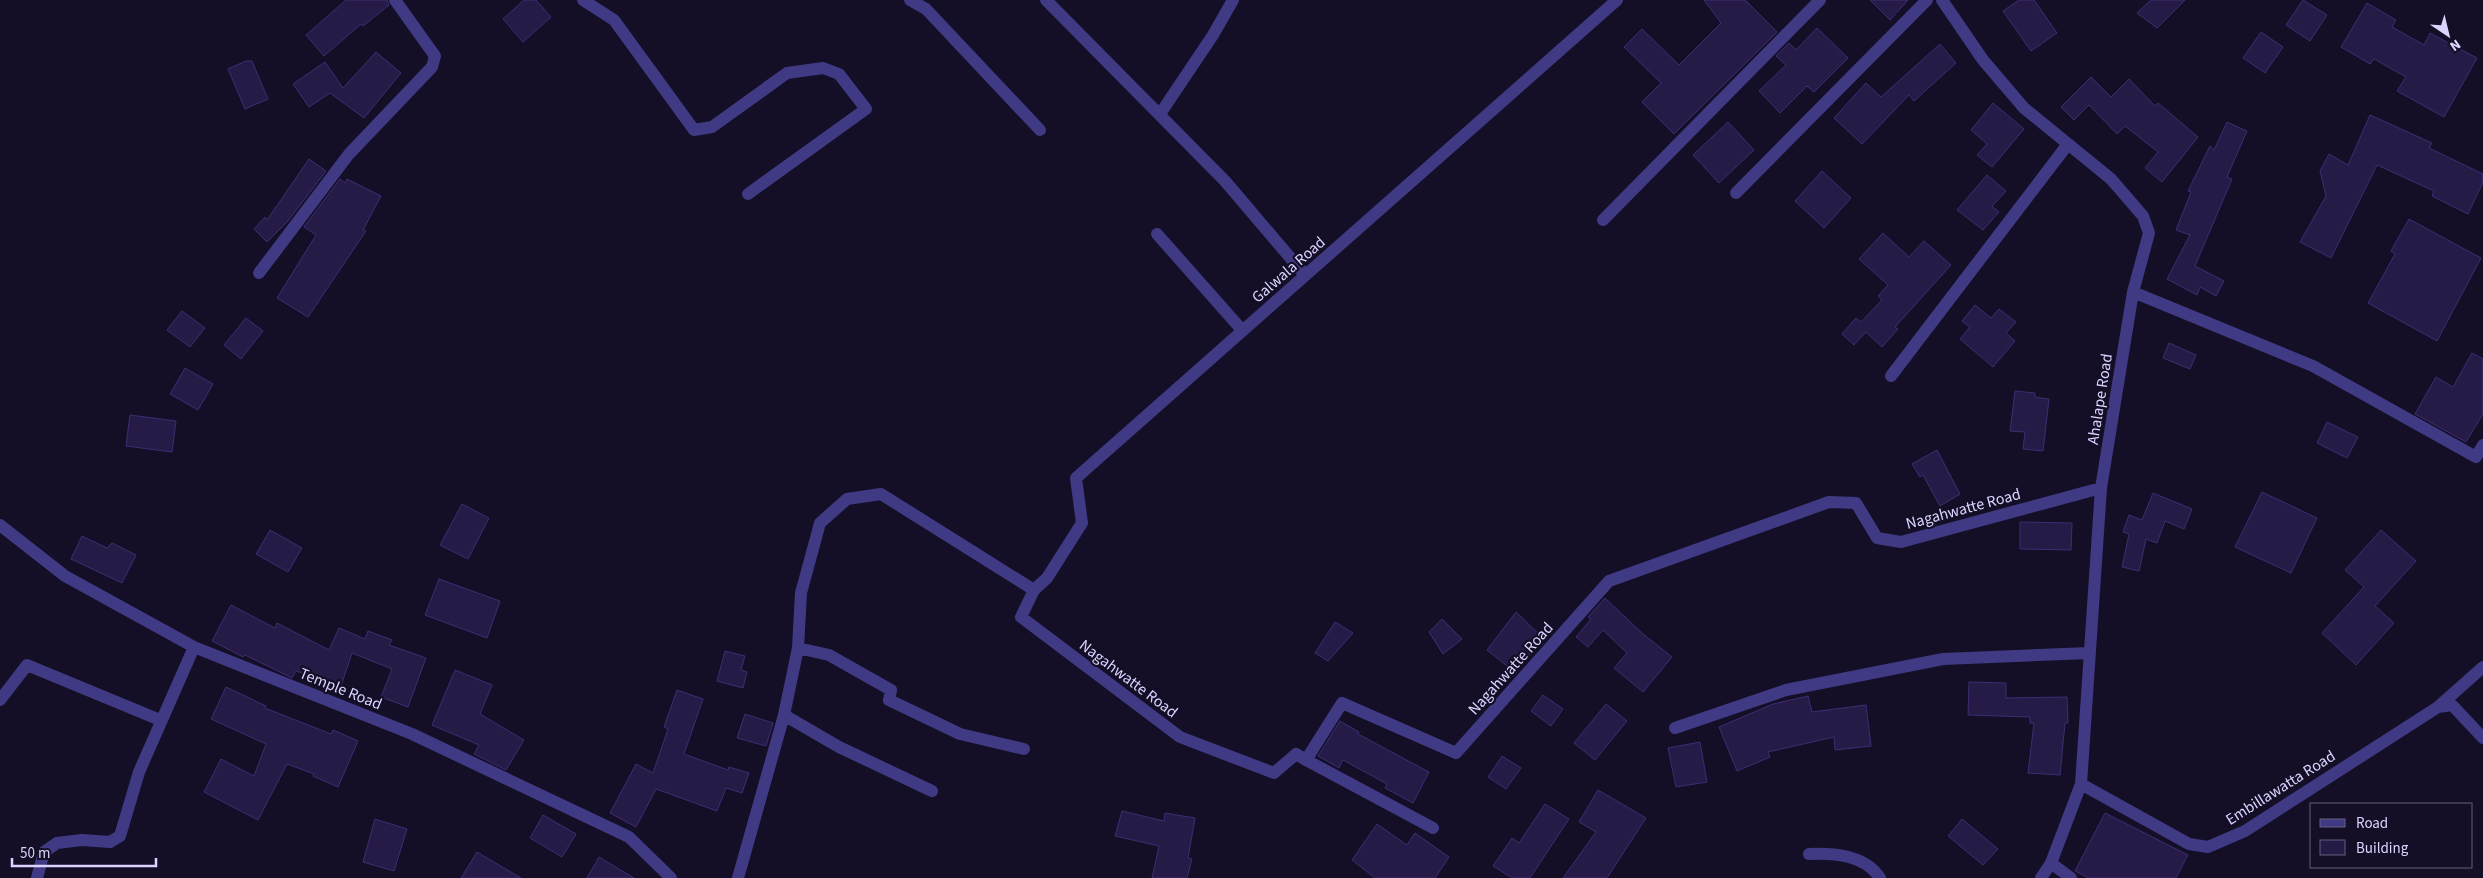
<svg xmlns="http://www.w3.org/2000/svg" width="2483" height="878" font-family="'Source Sans 3',sans-serif">
  <style>
    .building { fill: #261b47; stroke: #3e2d73 }
    .lines { fill: none; stroke-linecap: round; stroke-linejoin: round }
    .minor { stroke: #403a85; stroke-width: 12 }
    .labels { text-anchor: middle; stroke-width: 4.5; stroke-linejoin: round; paint-order: stroke }
    .street-label { font-size: 16px; fill: #dbd4ff; stroke: #140f26 }
  </style>
  <rect width="100%" height="100%" fill="#140f26"/>
  <path class="building" d="M346,0h41l2,5 -26,21 -2,-2 -37,32 -18,-21z
    M524,0h12l15,17 -28,25 -20,-23z
    M1704,0h41l32,32 -103,102 -32,-32 19,-19 -37,-36 18,-18 37,36 42,-42z
    M1870,0h38l-18,20z
    M2019,0h15l23,33 -26,18 -28,-40z
    M2151,0h34l-28,28 -20,-15z
    M2303,0l24,15 -17,26 -24,-16z
    M2367,3l29,17 -4,7 32,18 6,-12 47,25 -33,59 -47,-26 9,-14 -32,-18 -4,5 -29,-17z
    M1817,28l31,30 -34,34 -7,-6 -27,27 -21,-22 27,-26 -10,-9 13,-13 7,7z
    M2261,32l22,15 -18,26 -22,-15z
    M1940,44l16,19 -42,38 -5,-6 -47,49 -28,-26 32,-35 15,14z
    M376,52l25,21 -37,45 -34,-25 -21,14 -16,-23 32,-22 18,26z
    M246,61h6l16,38 -23,10 -17,-40z
    M2091,77l20,20 18,-18 26,27 3,-3 40,34 -36,45 -17,-14 13,-16 -33,-26 -8,8 -28,-29 -15,15 -13,-13z
    M1993,103l31,26 -32,38 -15,-12 10,-11 -16,-14z
    M2370,115l62,28 -3,5 54,26v8l-15,32 -36,-18 2,-5 -57,-26 -46,93 -31,-16 26,-46 -6,-25 9,-17 19,11z
    M1728,122l26,28 -35,33 -26,-28z
    M2227,122l20,9 -20,46 5,2 -37,87 29,15 -8,15 -16,-9 -3,8 -30,-16 23,-44 -14,-5 15,-38 -3,-1 22,-45 4,4z
    M309,159l17,12 -38,50 -21,21 -13,-13 11,-12 2,3z
    M1822,171l29,27 -27,30 -29,-27z
    M1987,175l19,16 -14,15 7,6 -16,18 -26,-20z
    M340,179l5,4 2,-4 34,17 -18,34 3,1 -58,86 -31,-19 39,-63 -12,-8z
    M2409,219l72,39 -44,83 -69,-38 27,-49 -4,-3z
    M1883,233l26,24 15,-16 27,24 -56,62 3,2 -16,18 -16,-15 -12,13 -12,-11 14,-16 5,4 21,-22 -4,-4 10,-11 -29,-26z
    M1975,305l16,13 8,-9 17,13 -10,11 9,8 -22,26 -33,-28 10,-12 -8,-6z
    M182,311l23,17 -15,19 -23,-17z
    M246,318l17,13 -22,28 -17,-14z
    M2169,343l27,12 -6,14 -27,-11z
    M2472,353l11,6v55l-17,28 -51,-28 21,-37 17,10z
    M185,368l28,16 -15,26 -28,-16z
    M2015,391l20,2v4l14,2 -6,52 -20,-2 2,-17 -15,-1z
    M130,415l46,6 -4,31 -46,-6z
    M2327,422l31,15 -11,21 -30,-15z
    M1937,450l23,44 -20,12 -17,-31 -3,2 -8,-13z
    M2262,492l55,26 -26,55 -56,-26z
    M2153,493l39,16 -8,20 -19,-8 -8,22 -11,-4 -7,32 -17,-4 7,-33 -6,-2 6,-17 13,5z
    M462,504l27,14 -21,41 -28,-14z
    M2020,522l52,1 -1,27 -51,-1z
    M270,530l32,18 -14,24 -32,-18z
    M2381,530l35,31 -41,45 19,17 -38,42 -34,-32 42,-46 -19,-17z
    M82,536l25,12 5,-5 24,12 -14,28 -51,-24z
    M439,579l61,22 -13,37 -62,-23z
    M1605,598l38,36 29,23 -29,35 -29,-24 13,-15 -24,-23 -15,17 -12,-10 15,-18 -3,-2z
    M231,605l44,23 2,-5 52,27 10,-22 26,11 3,-8 24,9 -3,5 37,13 -18,49 -27,-10 11,-28 -40,-16 -11,33 -45,-15 -4,7 -47,-23 -2,2 -31,-16z
    M1516,612l26,25 -26,36 -29,-23z
    M1442,619l20,20 -19,15 -14,-22z
    M1335,622l18,11 -25,28 -13,-8z
    M725,651l20,5 -4,14 6,2 -4,16 -26,-7z
    M455,670l37,15 -12,29 44,26 -18,30 -32,-16 5,-9 -47,-20z
    M1969,682l37,1v15l61,-1 1,26h-3l-5,52 -32,-2 6,-50h-4v-6l-62,-2z
    M226,687l40,19 -1,2 66,26 2,-4 25,11 -20,46 -25,-11 1,-2 -27,-10 -29,56 -54,-28 17,-33 33,17 12,-32 -55,-25z
    M677,690l26,9 -19,55 44,16 1,-3 20,6 -7,20 -16,-5 -9,23 -61,-22 -20,38 -26,-14 26,-49 17,9 15,-44 -4,-2z
    M1543,695l20,14 -12,17 -20,-15z
    M1808,696l4,16 54,-7 5,41 -36,4 -1,-13 -66,15 2,5 -33,14 -18,-44 54,-23z
    M1606,704l21,17 -32,39 -21,-17z
    M745,714l28,9 -7,23 -29,-8z
    M1340,721l19,11 -1,2 71,38 -16,31 -28,-15 2,-4 -44,-24 -4,8 -21,-12z
    M1700,742l7,40 -31,5 -8,-39z
    M1502,756l19,12 -15,21 -18,-12z
    M1598,790l48,28 -39,60h-44l33,-46 -17,-10z
    M1545,804l24,15 -39,59h-18l-19,-12 19,-28 7,5z
    M1122,811l42,10 1,-8 30,5 -7,40 4,1 -5,19h-35l7,-32 -44,-10z
    M2105,813l83,42 -12,23h-87l-14,-7z
    M543,815l33,19 -14,23 -32,-19z
    M375,819l32,10 -13,42 -31,-9z
    M1962,819l36,30 -15,16 -35,-29z
    M1377,824l30,21 8,-12 34,24 -14,21h-60l-23,-18z
    M477,852l44,26h-60z
    M599,857l35,21h-47z"/>
  <g class="lines">
    <path class="minor" d="M583,0l31,20 80,110 18,-3 75,-54 36,-5 16,6 27,35 -118,85
      M910,0l16,9 114,121
      M1046,0l179,181 80,94
      M1617,0l-541,478 6,45 -35,55 -13,12 -13,27 159,120 94,36 22,-19 10,6 36,-57 114,50 153,-172 220,-79 27,1 21,35 24,4 200,-54
      M1942,0l41,60 41,48 87,71 32,37 6,17 -16,59 -32,196 -20,296 -30,79 -10,15
      M1160,114l53,-79 20,-35
      M1736,193l191,-193
      M1603,220l217,-220
      M1157,234l85,96
      M259,273l90,-119 83,-87 3,-11 -40,-56
      M2133,292l180,74 163,91 7,-12
      M1891,376l177,-232
      M0,525l65,51 129,71 218,87 217,103 42,41
      M798,648l31,7 62,35 -2,10 71,34 64,15
      M0,700l27,-35 133,55
      M2438,707l45,-40
      M784,715l55,32 93,44
      M1675,728l111,-38 157,-31 146,-6
      M1306,760l127,68
      M2081,784l108,60 19,3 37,-16 193,-124 14,-2 31,33
      M1809,854c26,-1 56,1 71,24
      M2051,863l20,15
      M37,878l7,-26 13,-9 25,-3 28,2 10,-6 19,-64 55,-125
      M738,878l46,-163 14,-67 3,-55 19,-70 27,-24 34,-5 153,96"/>
  </g>
  <g class="labels">
    <g class="street-label">
      <text transform="translate(1288 269) rotate(-41)" y="6">Galwala Road</text>
      <text transform="translate(2099 399) rotate(-81)" y="6">Ahalape Road</text>
      <text transform="translate(1963 508) rotate(-15)" y="6">Nagahwatte Road</text>
      <text transform="translate(1510 668) rotate(-48)" y="6">Nagahwatte Road</text>
      <text transform="translate(1129 678) rotate(37)" y="6">Nagahwatte Road</text>
      <text transform="translate(341 688) rotate(22)" y="6">Temple Road</text>
      <text transform="translate(2280 787) rotate(-32)" y="6">Embillawatta Road</text>
    </g>
  </g>
  <rect x="2310" y="803" width="162" height="65" fill="#140f26" stroke="#645e7d"/>
  <rect x="2320" y="819" width="25" height="8" fill="#403a85" stroke="#645e7d"/>
  <text x="2356" y="828" font-size="15" fill="#dbd4ff">Road</text>
  <rect x="2320" y="840" width="25" height="15" fill="#261b47" stroke="#645e7d"/>
  <text x="2356" y="853" font-size="15" fill="#dbd4ff">Building</text>
  <g transform="translate(2448 35) rotate(145)" stroke="#140f26" stroke-width="4" paint-order="stroke">
  <path d="M0-4L9 19L0 12L-9 19Z" fill="#dbd4ff"/>
  <text y="-8" font-size="14" font-weight="bold" text-anchor="middle" fill="#dbd4ff">N</text>
  </g>
  <path d="M12 858v8h144v-8" fill="none" stroke="#dbd4ff" stroke-width="2.5"/>
  <text x="20" y="858" font-size="15" fill="#dbd4ff" stroke="#140f26" stroke-width="4" paint-order="stroke">50 m</text>
</svg>
